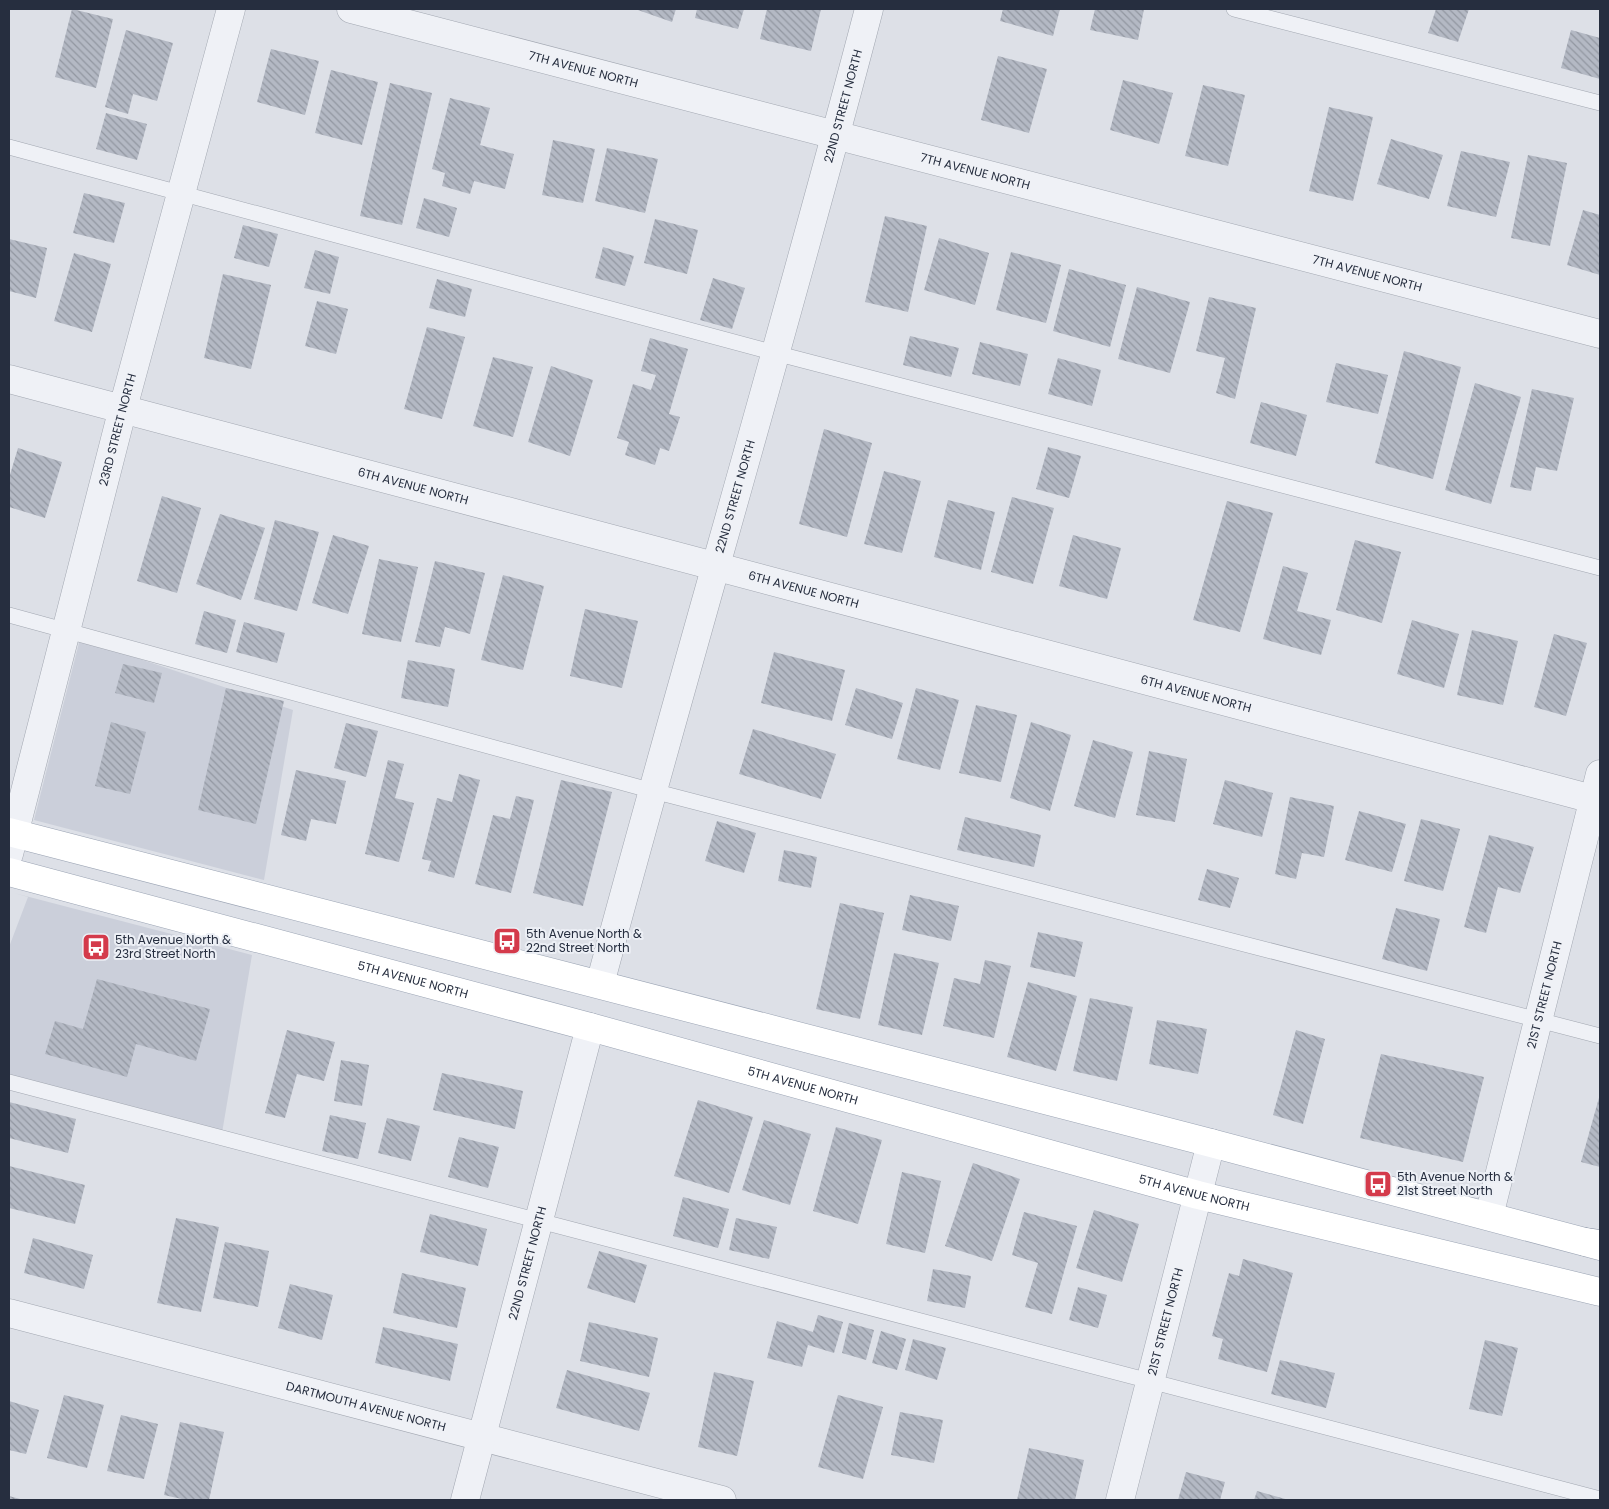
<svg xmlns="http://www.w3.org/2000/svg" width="1609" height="1509" font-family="Poppins,sans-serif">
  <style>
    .built { fill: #cbcfda }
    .building { fill: url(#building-back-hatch) }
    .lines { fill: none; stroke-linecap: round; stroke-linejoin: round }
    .service-casing { stroke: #a2a7b1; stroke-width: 16 }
    .minor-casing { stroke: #a2a7b1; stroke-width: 29 }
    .tertiary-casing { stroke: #a2a7b1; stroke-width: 29 }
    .primary-casing { stroke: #9ba4b4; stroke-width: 29 }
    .motorway-casing { stroke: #838d9f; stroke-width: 29 }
    .service { stroke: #eff1f6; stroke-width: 15 }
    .minor { stroke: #eff1f6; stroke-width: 28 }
    .tertiary { stroke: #eff1f6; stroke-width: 28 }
    .primary { stroke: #fff; stroke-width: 28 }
    .motorway { stroke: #fff; stroke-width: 28 }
    .labels { text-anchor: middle; stroke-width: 4; stroke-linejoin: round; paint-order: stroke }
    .street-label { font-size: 12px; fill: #262e3f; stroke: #eceff5 }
    .poi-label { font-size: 12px; fill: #262e3f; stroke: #eceff5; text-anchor: start }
  </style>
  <defs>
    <pattern id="building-back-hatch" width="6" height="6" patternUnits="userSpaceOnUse" patternTransform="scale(1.25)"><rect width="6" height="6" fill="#b4b9c4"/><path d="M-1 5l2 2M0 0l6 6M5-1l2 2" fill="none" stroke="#9297a1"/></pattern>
  </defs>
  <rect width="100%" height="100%" fill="#dde0e7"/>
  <path class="built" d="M80,639l213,71 -29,170 -230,-60z
    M14,893l238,62 -30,178 -213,-48v-138l19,-50z"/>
  <path class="building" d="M72,9l41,10 -17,69 -41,-11z
    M635,9h41l-4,13z
    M697,9h47l-6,20 -43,-11z
    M767,9h54l-10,42 -51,-12z
    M1003,9h57l-7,27 -53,-15z
    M1095,9h49l-6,31 -48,-10z
    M1436,9h33l-11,33 -30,-9z
    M126,30l47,13 -16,58 -24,-7 -5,20 -23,-7z
    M1571,30l29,8v41l-39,-11z
    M271,49l48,12 -14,54 -48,-13z
    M998,56l49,13 -18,64 -48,-13z
    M331,70l47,12 -16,63 -47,-12z
    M1123,80l50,13 -14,51 -49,-14z
    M390,83l42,10 -30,132 -42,-9z
    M1203,85l42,10 -17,71 -43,-10z
    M450,98l40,10 -10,37 34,9 -9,35 -31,-8 -4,13 -28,-8 3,-13 -13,-4z
    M1329,107l44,10 -20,84 -44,-10z
    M106,113l41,11 -10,36 -41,-11z
    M1391,139l52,16 -14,44 -52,-15z
    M553,140l42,9 -12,54 -41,-8z
    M607,148l51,11 -13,54 -50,-12z
    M1461,151l49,11 -14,55 -49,-11z
    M1528,155l39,8 -17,83 -39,-8z
    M84,193l41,10 -11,40 -41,-10z
    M424,198l33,10 -8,29 -33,-9z
    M1583,210l17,5v60l-33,-10z
    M885,216l42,10 -19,86 -43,-10z
    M655,219l43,11 -11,44 -43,-11z
    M243,225l35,9 -9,33 -35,-9z
    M939,238l50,15 -14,52 -51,-15z
    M9,239l38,9 -11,50 -27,-7z
    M603,247l31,9 -9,30 -30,-8z
    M315,250l24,7 -9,37 -26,-6z
    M1011,252l50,13 -15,58 -50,-13z
    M74,253l37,11 -19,68 -38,-11z
    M1069,269l57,16 -16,62 -57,-16z
    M223,274l48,11 -20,84 -47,-11z
    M713,278l32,10 -13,41 -32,-9z
    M437,279l35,10 -7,28 -36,-9z
    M1137,287l53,15 -20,71 -52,-14z
    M1209,297l47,11 -21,91 -19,-6 9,-35 -29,-7z
    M317,301l31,8 -12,45 -31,-8z
    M427,327l38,10 -23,82 -38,-10z
    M910,336l49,12 -8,29 -48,-12z
    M650,338l38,11 -19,65 11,3 -11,34 -9,-3 -5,17 -30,-10 4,-13 -12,-4 16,-54 18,6 5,-15 -15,-4z
    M980,342l48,12 -8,32 -48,-12z
    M1404,351l57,16 -28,112 -58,-16z
    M493,357l40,10 -20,70 -40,-11z
    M1058,358l43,12 -9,36 -44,-12z
    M1336,363l52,12 -10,39 -52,-12z
    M551,366l42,14 -23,76 -42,-14z
    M1475,383l46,14 -30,107 -46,-14z
    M1532,389l42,9 -17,73 -21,-4 -5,24 -21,-4z
    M1261,402l46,13 -11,41 -46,-13z
    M824,429l48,14 -25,94 -48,-13z
    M1048,447l33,9 -12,42 -33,-9z
    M18,448l44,14 -17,56 -36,-11v-29z
    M884,471l37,10 -19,72 -38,-9z
    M162,496l39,12 -24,85 -40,-12z
    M1012,497l42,11 -21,76 -42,-12z
    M948,500l47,12 -14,58 -47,-13z
    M1227,501l46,12 -33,119 -47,-12z
    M220,514l45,14 -24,72 -45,-16z
    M275,520l44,12 -22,79 -43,-12z
    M333,535l36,11 -21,68 -36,-11z
    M1073,535l48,13 -14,51 -48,-13z
    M1355,540l46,12 -19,71 -46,-13z
    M379,559l39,8 -17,75 -39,-8z
    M435,561l50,12 -15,61 -25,-7 -5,20 -25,-5z
    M1283,566l25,7 -11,38 34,9 -10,35 -58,-16z
    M503,575l41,11 -21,84 -42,-10z
    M585,609l53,12 -16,67 -52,-12z
    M204,611l32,9 -9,33 -32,-9z
    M1412,620l47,14 -15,54 -47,-14z
    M244,622l41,11 -8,30 -41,-11z
    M1472,630l46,11 -15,64 -46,-10z
    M1554,634l33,9 -21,73 -32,-9z
    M774,652l71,18 -13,51 -71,-18z
    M408,660l47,9 -7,38 -47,-9z
    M123,664l39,9 -8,30 -39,-10z
    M226,688l58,13 -28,123 -58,-14z
    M856,688l47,15 -11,36 -47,-14z
    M916,688l43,12 -19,70 -43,-11z
    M976,705l41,10 -16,67 -42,-9z
    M111,722l35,10 -16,62 -35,-8z
    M1031,722l40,13 -21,76 -40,-13z
    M346,723l32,8 -12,46 -32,-9z
    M753,729l83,25 -15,45 -82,-25z
    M1093,740l40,12 -18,66 -41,-12z
    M1149,751l38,8 -12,63 -39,-7z
    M388,760l16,4 -9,34 19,5 -15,59 -34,-8z
    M296,770l50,11 -10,43 -25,-5 -5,22 -25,-6z
    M459,774l21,6 -26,98 -26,-7 3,-10 -9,-2 15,-61 15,4z
    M561,780l51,12 -29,114 -50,-13z
    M1225,780l48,13 -11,44 -49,-13z
    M516,796l18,4 -23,93 -36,-9 18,-69 17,4z
    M1290,797l44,9 -10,51 -22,-4 -6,26 -21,-5z
    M1359,811l47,13 -14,48 -47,-12z
    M965,817l76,18 -7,32 -77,-17z
    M1421,819l39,10 -17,62 -39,-10z
    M717,821l39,12 -12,40 -39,-12z
    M1489,835l45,12 -14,46 -22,-6 -12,46 -22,-6z
    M784,850l33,7 -6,31 -33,-7z
    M1207,869l32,9 -9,30 -32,-8z
    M910,895l49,11 -8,35 -49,-11z
    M840,903l44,10 -24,106 -44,-10z
    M1396,908l44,11 -13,52 -45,-12z
    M1038,932l45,10 -8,35 -45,-10z
    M894,953l45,10 -17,72 -44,-10z
    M985,960l26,6 -17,72 -51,-12 11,-48 26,6z
    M97,979l113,30 -14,52 -60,-17 -9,33 -82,-23 10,-33 28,8z
    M1028,982l49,14 -21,75 -49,-14z
    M1090,998l43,9 -16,74 -44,-10z
    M1157,1020l50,9 -9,45 -49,-10z
    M287,1030l48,12 -11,39 -27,-7 -12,44 -20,-5z
    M1296,1030l29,9 -22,85 -30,-9z
    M1381,1054l103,23 -21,85 -103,-24z
    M341,1060l28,5 -7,41 -28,-5z
    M442,1073l81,18 -8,38 -82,-19z
    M1600,1094v73l-19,-5z
    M698,1100l55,17 -24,76 -55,-17z
    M9,1102l67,17 -8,34 -59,-15z
    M330,1115l36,8 -8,36 -36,-8z
    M387,1118l33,8 -9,35 -33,-8z
    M764,1120l47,14 -21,71 -48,-15z
    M836,1127l46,13 -24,84 -45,-13z
    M459,1137l40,10 -11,41 -40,-11z
    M973,1163l47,16 -28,82 -47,-15z
    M9,1166l76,19 -10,39 -66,-16z
    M902,1172l39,9 -16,72 -39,-9z
    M683,1197l46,12 -11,39 -45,-12z
    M1094,1210l45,14 -17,58 -46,-14z
    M1024,1212l53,14 -25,88 -27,-7 13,-44 -26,-8z
    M430,1214l57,15 -9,37 -58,-14z
    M176,1218l43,9 -18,85 -44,-9z
    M736,1218l41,9 -8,32 -40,-9z
    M33,1238l60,17 -9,34 -60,-16z
    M225,1242l44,9 -11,56 -45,-9z
    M599,1251l48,14 -12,38 -48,-15z
    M1243,1259l50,14 -26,99 -49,-13 5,-20 -11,-3 17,-63 10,3z
    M933,1269l38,7 -6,32 -38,-7z
    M402,1273l64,15 -9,40 -64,-15z
    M290,1284l43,11 -11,45 -44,-12z
    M1078,1287l29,8 -9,33 -29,-8z
    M818,1315l25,7 -9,31 -26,-8 -6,22 -35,-9 10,-37 36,11z
    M589,1322l69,16 -9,39 -69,-16z
    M849,1323l25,7 -8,30 -24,-7z
    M383,1327l75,17 -8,37 -75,-18z
    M881,1331l25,8 -9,31 -25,-7z
    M913,1339l33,9 -9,32 -32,-10z
    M1485,1340l33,8 -16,68 -33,-7z
    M1280,1360l55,13 -9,35 -55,-14z
    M567,1370l83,23 -11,38 -83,-23z
    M714,1372l40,9 -17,75 -39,-9z
    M64,1395l40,10 -17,63 -40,-10z
    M838,1395l45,12 -20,72 -45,-12z
    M9,1401l30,9 -13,44 -17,-4z
    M900,1412l43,8 -9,43 -43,-8z
    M121,1415l37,9 -14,55 -37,-8z
    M180,1422l44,10 -15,68h-23l-22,-5z
    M1029,1448l55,12 -9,40h-58z
    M1186,1472l39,10 -5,18h-42z
    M1257,1491l32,9h-35z
    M9,1496l15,4h-15z"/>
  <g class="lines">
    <defs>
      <path id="service" d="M1234,9l366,94
        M9,147l766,206 825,215
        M9,615l644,176 947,245
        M9,1082l1591,417"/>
      <g id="minor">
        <path id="s1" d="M351,9l1249,325"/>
        <path id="s2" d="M9,379l1591,422"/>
        <path id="s3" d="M9,854l114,-446 108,-399"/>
        <path id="s4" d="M1489,1216l111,-442"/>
        <path id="s5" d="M9,1313l713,187"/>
        <path id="s6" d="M1120,1500l91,-357"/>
      </g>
      <g id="tertiary">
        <path id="s7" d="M600,984c87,-325 184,-649 269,-975"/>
        <path id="s8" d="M465,1500l125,-473"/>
      </g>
      <g id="primary">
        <path d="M9,832l1202,311 389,103"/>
        <path id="s9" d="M9,872l581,155 608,168 402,97"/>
      </g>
      <path id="motorway" d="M1586,1242l14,2"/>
    </defs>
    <use href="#service" class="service-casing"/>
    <use href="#minor" class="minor-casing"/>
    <use href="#tertiary" class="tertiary-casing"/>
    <use href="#primary" class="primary-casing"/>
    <use href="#motorway" class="motorway-casing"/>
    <use href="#service" class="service"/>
    <use href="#minor" class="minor"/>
    <use href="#tertiary" class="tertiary"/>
    <use href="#primary" class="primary"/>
    <use href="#motorway" class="motorway"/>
  </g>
  <defs>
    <symbol id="bus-square" viewBox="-11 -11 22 22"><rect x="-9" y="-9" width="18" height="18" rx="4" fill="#d43a4b" stroke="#eceff5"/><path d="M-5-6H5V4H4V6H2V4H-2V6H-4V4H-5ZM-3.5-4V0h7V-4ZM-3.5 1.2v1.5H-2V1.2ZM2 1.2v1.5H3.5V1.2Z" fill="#fff"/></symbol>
  </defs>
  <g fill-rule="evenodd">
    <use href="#bus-square" x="491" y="925" width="32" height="32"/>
    <use href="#bus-square" x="80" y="931" width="32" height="32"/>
    <use href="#bus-square" x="1362" y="1168" width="32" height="32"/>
  </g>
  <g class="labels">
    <g class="street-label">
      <text dy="4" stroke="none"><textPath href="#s1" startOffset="240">7TH AVENUE NORTH</textPath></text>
      <text dy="4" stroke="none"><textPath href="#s7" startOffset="911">22ND STREET NORTH</textPath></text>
      <text dy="4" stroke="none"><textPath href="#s1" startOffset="645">7TH AVENUE NORTH</textPath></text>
      <text dy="4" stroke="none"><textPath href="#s1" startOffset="1050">7TH AVENUE NORTH</textPath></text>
      <text dy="4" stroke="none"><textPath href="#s3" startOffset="438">23RD STREET NORTH</textPath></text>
      <text dy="4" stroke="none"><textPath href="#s2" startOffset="418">6TH AVENUE NORTH</textPath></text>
      <text dy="4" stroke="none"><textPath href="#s7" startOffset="506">22ND STREET NORTH</textPath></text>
      <text dy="4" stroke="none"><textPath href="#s2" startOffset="822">6TH AVENUE NORTH</textPath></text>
      <text dy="4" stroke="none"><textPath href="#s2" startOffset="1228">6TH AVENUE NORTH</textPath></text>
      <text dy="4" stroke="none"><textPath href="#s9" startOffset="418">5TH AVENUE NORTH</textPath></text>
      <text dy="4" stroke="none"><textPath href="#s4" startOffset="228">21ST STREET NORTH</textPath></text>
      <text dy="4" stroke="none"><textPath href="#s9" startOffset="822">5TH AVENUE NORTH</textPath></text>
      <text dy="4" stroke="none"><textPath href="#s9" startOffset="1228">5TH AVENUE NORTH</textPath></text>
      <text dy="4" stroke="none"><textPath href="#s8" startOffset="245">22ND STREET NORTH</textPath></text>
      <text dy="4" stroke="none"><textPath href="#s6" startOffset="184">21ST STREET NORTH</textPath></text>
      <text dy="4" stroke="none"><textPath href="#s5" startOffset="369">DARTMOUTH AVENUE NORTH</textPath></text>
    </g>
    <g class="poi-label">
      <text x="526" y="938">5th Avenue North &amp;<tspan x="526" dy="14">22nd Street North</tspan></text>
      <text x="115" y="944">5th Avenue North &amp;<tspan x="115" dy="14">23rd Street North</tspan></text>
      <text x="1397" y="1181">5th Avenue North &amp;<tspan x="1397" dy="14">21st Street North</tspan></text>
    </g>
  </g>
  <rect width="1609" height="1509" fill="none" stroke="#262e3f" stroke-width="20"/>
</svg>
